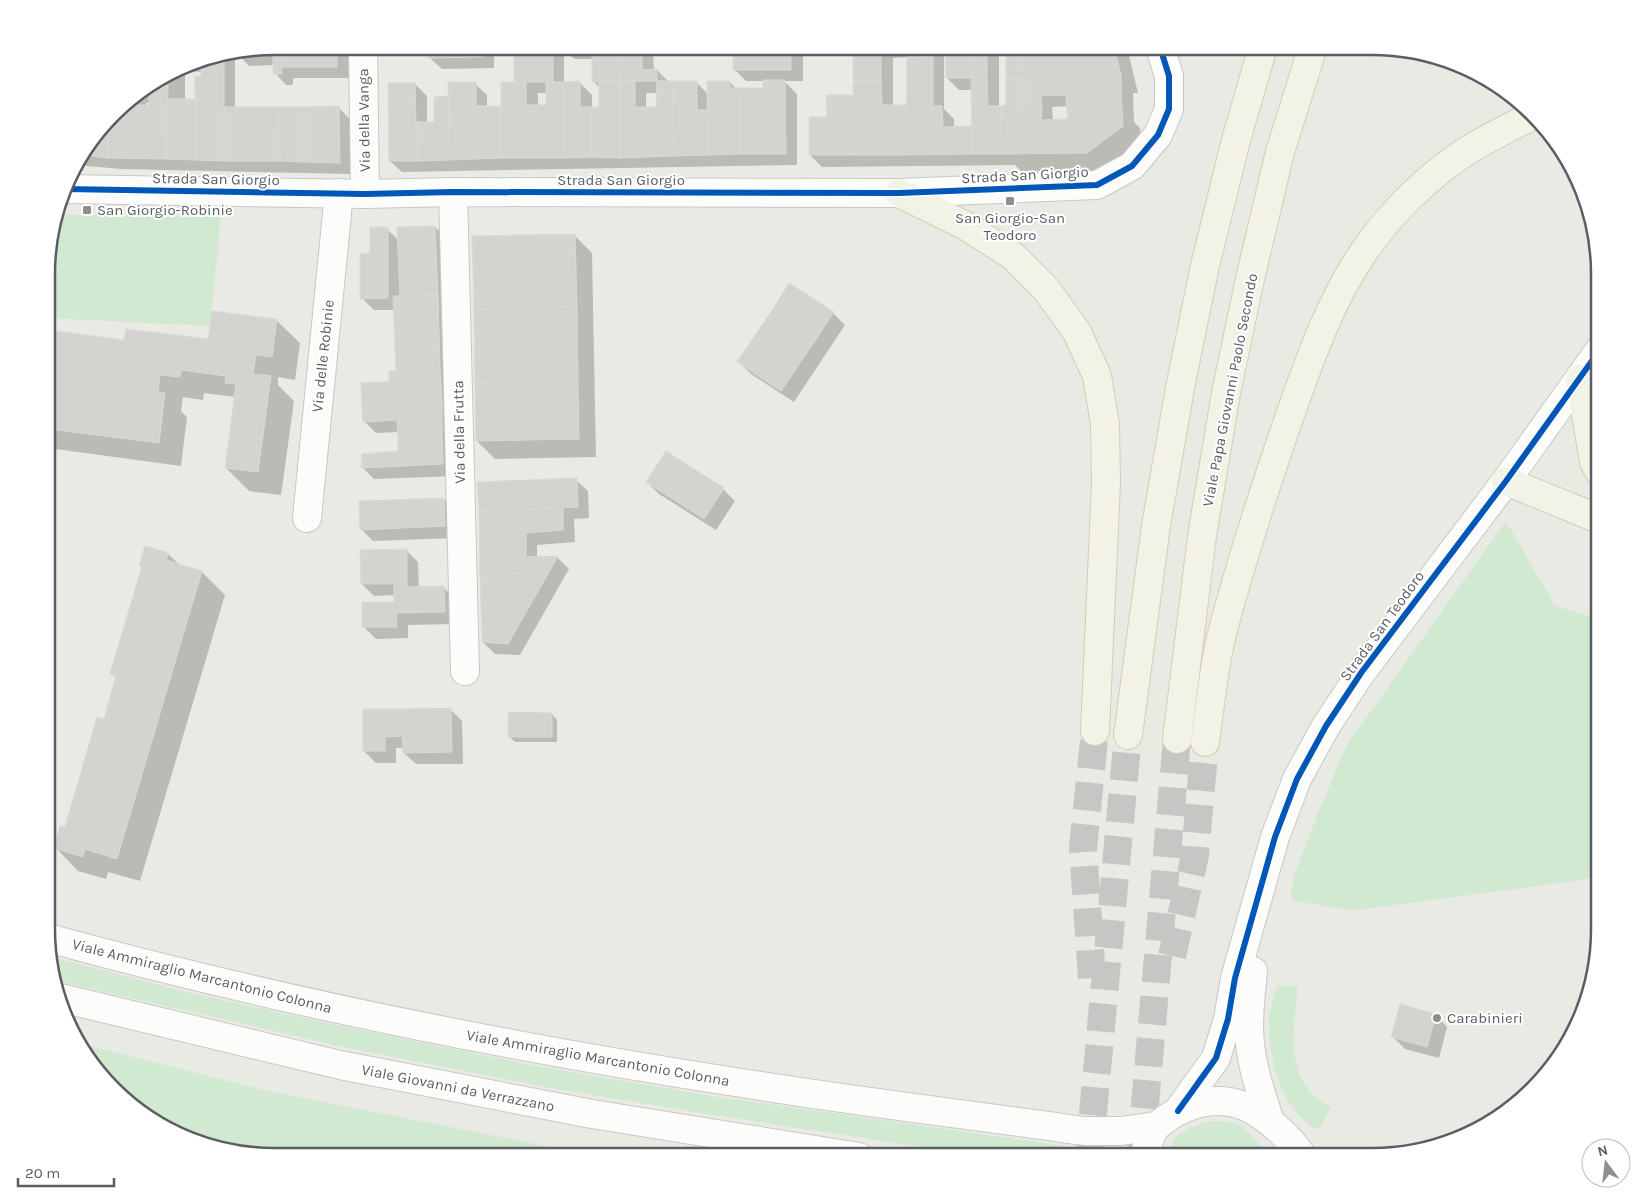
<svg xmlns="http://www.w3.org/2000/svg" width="1646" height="1203" font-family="Karla,sans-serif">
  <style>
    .green { fill: #d1e8d1 }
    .shadow { fill: #0003; fill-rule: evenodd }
    .building { fill: #d4d3cf; stroke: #dad9d4 }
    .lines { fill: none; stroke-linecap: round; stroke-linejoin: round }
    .primary-tunnel { stroke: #c6c7c4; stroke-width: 28; stroke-dasharray: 28 14; stroke-linecap: butt }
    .minor-casing { stroke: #c7c8c6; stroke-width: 30 }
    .tertiary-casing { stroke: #c7c8c6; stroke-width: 30 }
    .secondary-casing { stroke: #c7c9c8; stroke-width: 30 }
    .primary-casing { stroke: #d3cdb1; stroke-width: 30 }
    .minor { stroke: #fcfcfb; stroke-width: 28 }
    .tertiary { stroke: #fcfcfb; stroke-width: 28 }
    .secondary { stroke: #fcfcfb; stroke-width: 28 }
    .primary { stroke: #f2f2e7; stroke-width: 28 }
    .cycleway-casing { stroke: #fff; stroke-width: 9 }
    .cycleway { stroke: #0057b8; stroke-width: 6 }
    .poi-dot { fill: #8c8e90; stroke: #fff; stroke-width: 2 }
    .labels { text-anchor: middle; stroke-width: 4; stroke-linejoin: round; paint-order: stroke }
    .street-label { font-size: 15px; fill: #5a5d63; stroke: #fff }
    .poi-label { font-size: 15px; fill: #5a5d63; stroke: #fff; text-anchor: start }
    .rim { fill: none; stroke: #5a5d63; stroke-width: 2.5 }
  </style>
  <rect width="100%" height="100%" fill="#eaeae4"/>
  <path class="green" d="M57,215l164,1 -11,110 -162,-8v-74z
    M1506,521l49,85 44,13v255l-17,6 -225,30 -22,-2 -44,-8 2,-21 29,-76 25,-58z
    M48,956l138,36 160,35 196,40 169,29 354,50 46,3 15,-1 -1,9h-126l-71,-9 -221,-34 -161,-27 -203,-40 -272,-63 -16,-5z
    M1277,985l21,2c-4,36 -13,81 16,109 4,5 12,8 17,11l-13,23c-36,-19 -48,-65 -49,-104 -1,-13 5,-28 8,-41z
    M77,1043l195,49 325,64h-338l-72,-16 -52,-30z
    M1216,1121l19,2 9,5 28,29h-106c3,-7 7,-16 12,-22 9,-8 26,-13 38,-14z"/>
  <path class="shadow" d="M274,46h74l1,32h-56v7h-7l-11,-12 -1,-8 -25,1 -12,-13z
    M421,46h73v22l-52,1 -21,-19z
    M515,46h154v6h-16l1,19 3,-1 12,12h27l12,12 21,-12 8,7h28l-1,-8h-18l-12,-12v-23h69v35h-19l13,13v71l-395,7 -12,-11 25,-77 12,12v27h9l14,-26 25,-13 12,11v12h15l14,-24zM564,55h6l4,4h19v22l7,7 1,20h-9v-13l-12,-12h-16zM538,93h9v13h-9zM646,93h12v15h-12z
    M854,46l273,1 11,46h-5l1,29 6,6 1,16 -36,27h-84l-6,-6 -193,2 -12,-12 19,-37 26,-22zM999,53h8l1,54h-9zM944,56h3v22l12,12h13l1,38h-19v-9l-10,-10zM908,57v49h-15v-48zM1068,106l2,15h-17l-1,-14z
    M235,54v55l103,-2 12,12 2,55 -231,-5 -45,-4 47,-62 64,-40zM185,71l17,1 -5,28h-12zM146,103h4v3h-4z
    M435,227l12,12 8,237 -81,3 -12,-12 38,-15 -1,-20 -23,1 -12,-12 34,-49 -3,-62h-21l-12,-12 9,-43 16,-26 11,11z
    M574,235l18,18 4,204 -101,2 -18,-18z
    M833,313l12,12 -51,77 -43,-28 -12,-12z
    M276,320l24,23 -5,37 -17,-3v8l16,16 -13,94 -32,-4 -23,-23 9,-71 -31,-4 -1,7 -20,-3 -2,14 6,6 -6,49 -133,-18v-117l77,10 84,-1z
    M576,480l12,11 1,27 -15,1 1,23 -38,3v13l20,-1 12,12 -49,86 -25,-1 -12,-12 -4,-159z
    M647,482l76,7 12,12 -19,29 -57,-36z
    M444,499l12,12v27l-83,3 -12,-12z
    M406,550l12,12 1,26h25l12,12v24l-48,1v13l-32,1 -12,-12 32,-24 -1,-8 -21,1 -12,-12z
    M168,554l12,11 22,7 23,23 -85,286 -32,-9 -2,7 -28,-8 -23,-24 11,-19 39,-108 12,-41 -5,-5 31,-106 -2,-3z
    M450,709l12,12 1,43h-47l-12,-11v-5h-8v15h-20l-12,-12v-40z
    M552,714l5,6v22h-42l-6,-6z
    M1436,1015l11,12 -8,31 -34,-9 -12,-12z"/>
  <path class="building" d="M274,46h7l1,28h-9v-20h-37z
    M281,46h56v21h-55z
    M419,46h64v11l-54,1v-7h-10z
    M514,46h39v36h-39z
    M561,46h58l1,35 -28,1v-35l-31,1z
    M619,46h23v24l15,-1v12h-37z
    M733,46h58v24h-58z
    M853,46l28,1v34h-28z
    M907,47h25l1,9 -26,2z
    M945,47h25l1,31h-25z
    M970,47h17v30l-16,1z
    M1006,47h17l1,32h-18z
    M1023,47h91l7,28 -97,4z
    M933,56v50h9l1,21 29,-1v28l-66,1 1,-97z
    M214,58h10v103l-28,-1 -1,-83 6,-1v-15z
    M168,75v11h-17z
    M1121,75l1,34 -55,2 -1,-16 -25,1 1,15 -18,1v-33z
    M987,77l1,29h13l1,48h-30l-1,-76z
    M1006,79h18v33l18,-1 -1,9 27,-1 -1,-8 55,-2 1,17 -36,27 -85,1 -1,-48 5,-1z
    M763,80h22l1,74h-45v-66h22z
    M580,81v26h11v50l-28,1v-76z
    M599,81h21v77l-29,-1v-50h8z
    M620,81h15v26h21l1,-26h16l1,75 -54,2z
    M673,81h24v29h10l1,45 -34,1z
    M707,81h23v7h11v66l-33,1z
    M853,81h28l1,24h25l-1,50h-53z
    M448,82h28v24h25v52l-51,2z
    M501,82h25v23h20v-23h17v76h-62z
    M388,83h27l2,78h-28z
    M151,86h17l-1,73 -59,-1 1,-36 14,-19 11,-7v9h15v-18z
    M826,95h28l-1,60h-44v-38h18z
    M449,96l1,64 -33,1 -1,-39h18v-25z
    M168,99h28v61l-29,-1z
    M339,106l1,57 -36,-1v-55z
    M224,107h55l1,54h-56z
    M279,107h25v55l-24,-1z
    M109,122l-1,36 -25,-3z
    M435,226l3,69 -38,1 -3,-69z
    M370,227h18v71l-28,1v-45l10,-1z
    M575,234l2,73 -103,2 -2,-73z
    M789,283l45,29 -17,26 -44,-29z
    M438,295l2,74 -44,2 -3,-75z
    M577,307l1,74 -103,2 -1,-74z
    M773,309l44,29 -36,53 -44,-29z
    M212,311l65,8 -5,38 -16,-2 -3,19 18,2 -13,96 -33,-4 11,-84 -11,-1 1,-7 -45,-6 -1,7 -20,-2 -2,17 7,1 -6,50 -111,-14v-99l76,10 2,-11 82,10z
    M440,369l2,34 -80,4 -1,-24 28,-1v-11z
    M578,381l1,58 -103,2 -1,-58z
    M442,403v31l-44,2 -1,-16 -34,2 -1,-15z
    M442,434l1,30 -82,4 1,-14 36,-3v-15z
    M666,451l58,37 -20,31 -58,-37z
    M577,478l1,29 -99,4 -2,-29z
    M444,498l1,28 -85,4 -1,-29z
    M563,507v23l-37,3v24l32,-1 -9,16 -69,2 -1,-63z
    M145,546l24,7 -3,7 36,11 -85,288 -32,-10 -2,8 -30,-9 7,-22 5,1 32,-110 7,2 12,-43 -6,-2 32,-108h-3z
    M407,549v38l37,-1 1,26 -49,1 1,14h-35v-25h32v-18h-33l-1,-34z
    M549,572l-41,72 -26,-2 -2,-68z
    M451,708l1,44 -49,1 -1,-44z
    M363,709h39l1,27 -18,1v14h-22z
    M508,712l44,1v24h-44z
    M1400,1004l36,10 -9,33 -36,-10z"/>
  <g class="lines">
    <path class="primary-tunnel" d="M1172,956l23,-101 10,-113
      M1092,978l-9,-130 12,-117
      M1141,1150l36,-411
      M1089,1157l39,-422"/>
    <defs>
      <path id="minor" d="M363,46l2,148
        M453,192l12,479
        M307,518l32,-325"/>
      <path id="tertiary" d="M65,189l300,5 88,-2 446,1 198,-8 35,-19 26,-31 11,-26v-33l-9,-29
        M1253,971c-2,24 -6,48 -3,73 3,27 12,52 20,78
        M1178,1111l38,-53 12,-39 7,-41 40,-141 22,-58 29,-53 35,-53 145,-192 93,-130"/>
      <path id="secondary" d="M48,938c230,63 464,110 700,146 112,18 224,31 336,47h37l35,-5
        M61,998l279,67 252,49 267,43
        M1144,1157c3,-10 5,-21 11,-29 3,-4 9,-7 12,-10 23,-16 51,-22 77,-12 22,9 46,32 59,51"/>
      <path id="primary" d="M899,193l67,33 47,30 33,33 31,43 20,44 8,48 1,59 -11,248
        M1580,379l14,83 5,9
        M1506,481l93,38
        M1128,735l28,-209 24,-138 24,-118 32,-130 27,-93
        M1177,739l25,-203 24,-143 24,-114 30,-127 33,-105
        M1205,742c5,-34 8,-70 16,-104 4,-18 10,-37 15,-55 16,-55 34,-110 53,-165 20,-56 40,-115 74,-165 26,-39 68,-80 107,-104 20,-12 40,-22 60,-32"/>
    </defs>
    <use href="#minor" class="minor-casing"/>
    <use href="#tertiary" class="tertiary-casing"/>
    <use href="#secondary" class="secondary-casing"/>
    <use href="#primary" class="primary-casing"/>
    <use href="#minor" class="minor"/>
    <use href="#tertiary" class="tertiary"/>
    <use href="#secondary" class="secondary"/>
    <use href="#primary" class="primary"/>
    <defs>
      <path id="cycleway" d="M65,189l300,5 88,-2 446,1 198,-8 35,-19 26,-31 11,-26v-33l-9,-29
        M1178,1111l38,-53 12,-39 7,-41 40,-141 22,-58 29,-53 35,-53 145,-192 93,-130"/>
    </defs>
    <use href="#cycleway" class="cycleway-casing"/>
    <use href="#cycleway" class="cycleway"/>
  </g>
  <g class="poi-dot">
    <rect x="1005" y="196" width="10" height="10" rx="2.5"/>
    <rect x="82" y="205" width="10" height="10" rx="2.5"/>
    <circle cx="1437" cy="1018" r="5"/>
  </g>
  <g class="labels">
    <g class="street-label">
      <text transform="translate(364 120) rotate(-91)" y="5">Via della Vanga</text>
      <text transform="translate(1025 175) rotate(-3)" y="5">Strada San Giorgio</text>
      <text transform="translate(216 179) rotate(1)" y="5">Strada San Giorgio</text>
      <text x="621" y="185">Strada San Giorgio</text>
      <text transform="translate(323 356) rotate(-84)" y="5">Via delle Robinie</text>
      <text transform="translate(1230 390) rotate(-79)" y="5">Viale Papa Giovanni Paolo Secondo</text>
      <text transform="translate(459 432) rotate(-91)" y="5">Via della Frutta</text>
      <text transform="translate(1382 626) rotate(-54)" y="5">Strada San Teodoro</text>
      <text transform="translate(202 976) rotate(14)" y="5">Viale Ammiraglio Marcantonio Colonna</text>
      <text transform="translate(598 1058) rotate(10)" y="5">Viale Ammiraglio Marcantonio Colonna</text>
      <text transform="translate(458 1088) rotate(11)" y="5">Viale Giovanni da Verrazzano</text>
    </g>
    <g class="poi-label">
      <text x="97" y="215">San Giorgio-Robinie</text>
      <text x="1010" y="223" text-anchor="middle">San Giorgio-San<tspan x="1010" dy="17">Teodoro</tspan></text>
      <text x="1447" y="1023">Carabinieri</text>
    </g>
  </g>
  <path d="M0 0H1646V1203H0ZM274 55H1372A219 219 0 0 1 1591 274V929A219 219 0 0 1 1372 1148H274A219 219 0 0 1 55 929V274A219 219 0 0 1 274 55Z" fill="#fff" fill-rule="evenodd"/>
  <path class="rim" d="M274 55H1372A219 219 0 0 1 1591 274V929A219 219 0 0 1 1372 1148H274A219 219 0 0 1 55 929V274A219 219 0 0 1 274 55Z"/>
  <g transform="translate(1606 1163) rotate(345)"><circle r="24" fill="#ffffff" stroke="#bdbec1"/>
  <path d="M0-4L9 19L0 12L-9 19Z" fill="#8c8e90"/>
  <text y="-8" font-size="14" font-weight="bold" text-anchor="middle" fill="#5a5d63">N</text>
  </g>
  <path d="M18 1178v8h96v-8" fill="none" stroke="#5a5d63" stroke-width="2.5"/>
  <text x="25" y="1178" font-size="15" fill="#5a5d63" stroke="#ffffff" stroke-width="4" paint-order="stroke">20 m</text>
</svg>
